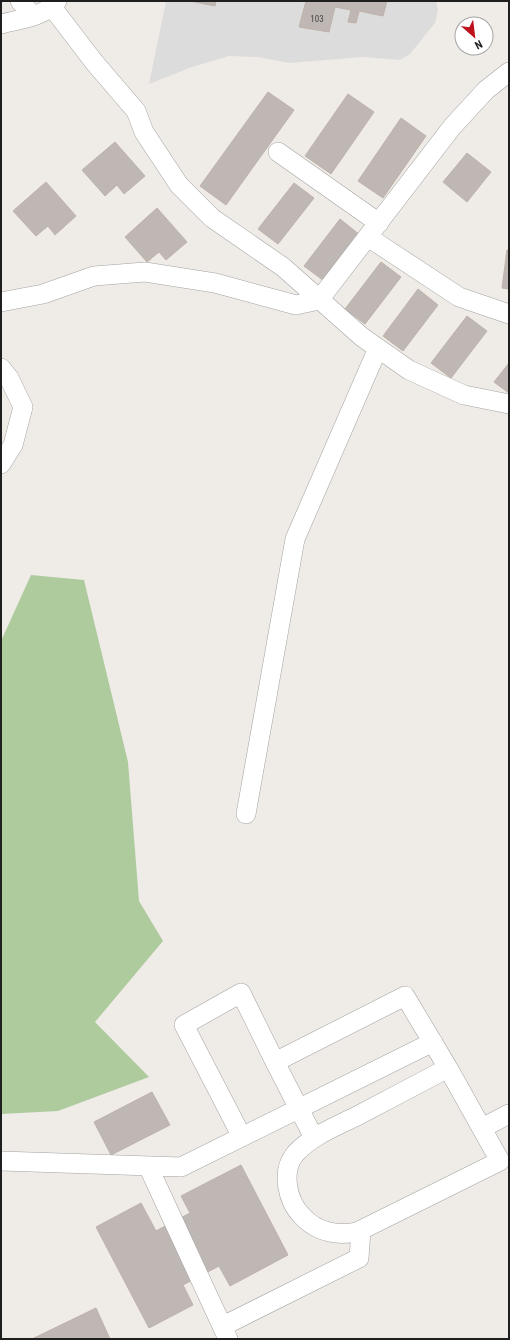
<svg xmlns="http://www.w3.org/2000/svg" width="510" height="1340" font-family="'Roboto Condensed',sans-serif">
  <style>
    .residential { fill: #dddcdc }
    .forest { fill: #aecb9e }
    .building { fill: #bfb7b3; stroke: #bfb2aa }
    .lines { fill: none; stroke-linecap: round; stroke-linejoin: round }
    .minor-casing { stroke: #a3a3a3; stroke-width: 20 }
    .minor { stroke: #fff; stroke-width: 19 }
    .labels { text-anchor: middle; stroke-width: 3; stroke-linejoin: round; paint-order: stroke }
    .number-label { font-size: 9px; fill: #474544 }
  </style>
  <rect width="100%" height="100%" fill="#efebe6"/>
  <path class="residential" d="M166,1h270l2,9 -3,13 -25,31 -10,6 -37,-3 -74,6 -31,-6 -29,-1 -37,11 -43,17z"/>
  <path class="forest" d="M31,575l53,5 44,182 11,139 24,40 -68,81 54,55 -91,34 -57,3v-473z"/>
  <path class="building" d="M190,1h26l-1,5z
    M306,1h81l-4,15 -24,-5 -3,12 -8,-1 3,-12 -16,-3 -6,25 -30,-5z
    M268,92l26,18 -68,95 -26,-19z
    M348,94l26,18 -43,62 -26,-18z
    M401,118l25,18 -43,62 -25,-17z
    M115,142l30,34 -21,18 -7,-9 -12,11 -23,-26z
    M467,153l24,19 -24,30 -24,-20z
    M46,182l30,34 -21,19 -7,-9 -12,10 -23,-25z
    M294,183l20,15 -36,46 -20,-15z
    M157,208l30,34 -21,18 -7,-8 -12,10 -22,-25z
    M340,219l20,16 -36,46 -20,-15z
    M507,250h2v39l-7,-1z
    M381,262l20,15 -36,47 -20,-15z
    M418,289l20,16 -35,46 -20,-15z
    M467,316l20,15 -36,47 -20,-15z
    M509,363v30l-15,-11z
    M152,1092l18,33 -59,30 -17,-33z
    M241,1165l47,90 -58,31 -11,-20 -36,19 10,20 -44,23 -53,-101 45,-24 15,28 34,-18 -9,-17z
    M96,1308l14,31h-78z"/>
  <g class="lines">
    <defs>
      <path id="minor" d="M20,1l13,15
        M52,7l42,55 42,49 8,21 35,53 33,33 71,49 79,70 47,33 55,25 45,9
        M1,24c19,-5 43,-7 56,-23
        M278,152l101,71
        M368,237l91,60 50,17
        M1,302l42,-8 51,-18 51,-4 70,11 81,22 23,-5 133,-173 34,-37 23,-18
        M1,368l8,10 14,29 -10,38 -12,19
        M246,814l49,-275 83,-191
        M448,1068l52,93 -143,71c-22,4 -40,0 -55,-16 -15,-15 -21,-45 -7,-62 16,-18 40,-27 62,-38 30,-16 61,-32 91,-48z
        M482,1128l27,-14
        M242,1137l-58,-112 57,-32 34,69
        M314,1138l-39,-76 130,-66 43,72
        M1,1161l180,6 252,-125
        M148,1166l80,173
        M223,1326l136,-68 2,-28"/>
    </defs>
    <use href="#minor" class="minor-casing"/>
    <use href="#minor" class="minor"/>
  </g>
  <g class="labels">
    <g class="number-label">
      <text x="317" y="22">103</text>
    </g>
  </g>
  <rect width="510" height="1340" fill="none" stroke="#1f1f1f" stroke-width="4"/>
  <g transform="translate(474 36) rotate(152)"><circle r="19" fill="#ffffff" stroke="#a5a5a5"/>
  <path d="M0-3L7 15L0 10L-7 15Z" fill="#bd111c"/>
  <text y="-6" font-size="11" font-weight="bold" text-anchor="middle" fill="#1f1f1f">N</text>
  </g>
</svg>
